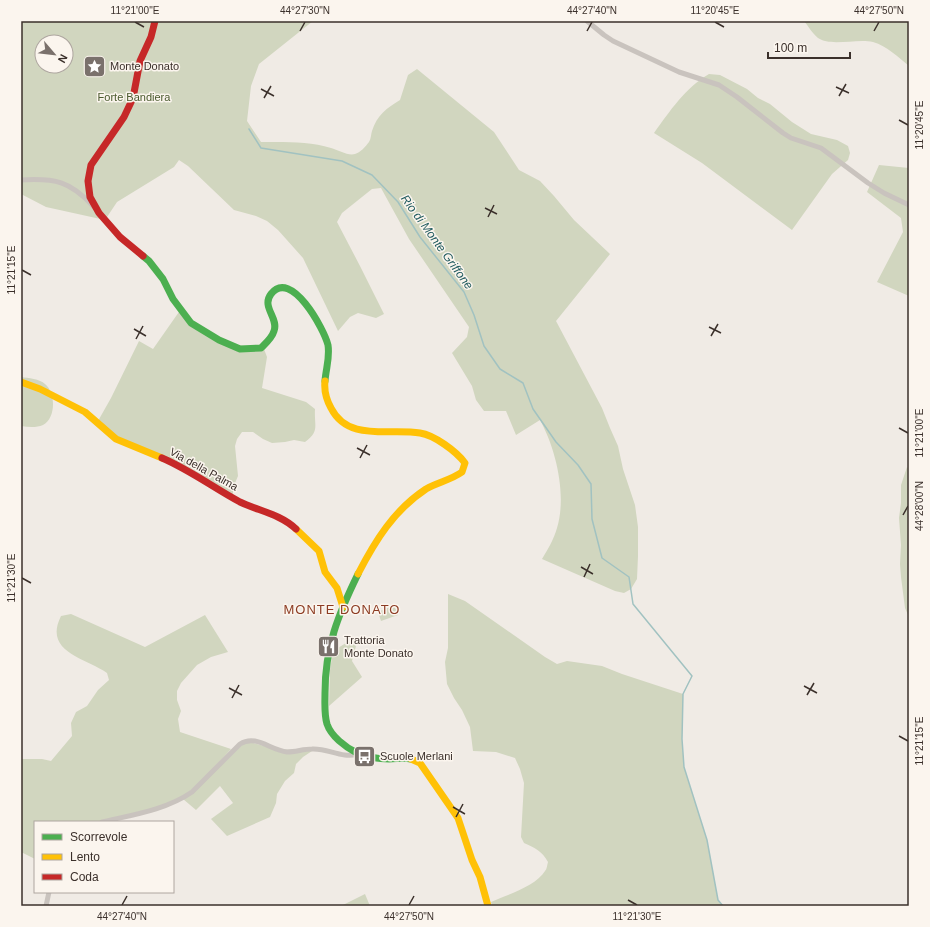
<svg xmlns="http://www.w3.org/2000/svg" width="930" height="927" font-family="Arial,sans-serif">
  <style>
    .green { fill: #d1d6bf; fill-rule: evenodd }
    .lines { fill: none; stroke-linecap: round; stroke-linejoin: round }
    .stream { stroke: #a1c2c1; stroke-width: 1.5 }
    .street { stroke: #c9c3be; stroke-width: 5 }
    .fast { stroke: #4caf50; stroke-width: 7 }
    .slow { stroke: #ffc107; stroke-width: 7 }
    .jam { stroke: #c62828; stroke-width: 7 }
    .ticks { fill: none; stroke: #3b302b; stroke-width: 1.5 }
    .labels { text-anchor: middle; stroke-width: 3; stroke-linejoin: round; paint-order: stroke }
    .poi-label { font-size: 11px; fill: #3b302b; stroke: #fbf5ee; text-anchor: start }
    .park-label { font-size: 11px; fill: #4a5a2e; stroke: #fbf5ee }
    .street-label { font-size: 11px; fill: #3b302b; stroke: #fbf5ee }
    .water-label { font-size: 12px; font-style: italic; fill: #1f5a5e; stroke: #fbf5ee }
    .quarter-label { font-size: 13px; letter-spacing: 1px; fill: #8c3b22; stroke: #fbf5ee }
    .neatline { fill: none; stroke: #3b302b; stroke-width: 1.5 }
    .ticks-label { font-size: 10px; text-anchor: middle; fill: #3b302b }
  </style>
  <rect width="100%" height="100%" fill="#f0ebe5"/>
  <path class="green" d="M21,21h292l-54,43 -8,22 -4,35 14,21c23,0 48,-1 70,6 7,2 17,8 24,6 5,-1 11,-8 14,-12 2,-3 2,-8 3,-11 5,-16 15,-23 28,-31l8,-25 9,-6 77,63 25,38 21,11 14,15 20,24 36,34 -54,67 46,87 8,20 8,18 5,23 12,36 3,22v29l-1,23 -6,10 -7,4 -9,-2 -73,-32c6,-10 12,-20 15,-31 10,-33 -1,-79 -17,-108l-24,15 -10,-24h-22l-8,-11 -4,-14 -20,-33 15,-16 2,-10 -60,-88 -28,-51 -9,1 -30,24 -5,9 23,44 24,48 -8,4 -18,-5 -8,4 -12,14 -35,-73 -25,-28 -11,-9 -11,-5 -22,-6 -46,-44 -9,-6 -5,7 -57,35 -12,18 -59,-13 -25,-13zM42,42h24v24h-24z
    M804,21h105v45c-11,-9 -22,-20 -36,-24 -16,-4 -42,5 -55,-4 -6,-5 -9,-11 -14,-17z
    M709,74l11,1 27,14 11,9 12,6 22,18 19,12 26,6 11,6 2,7 -2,7 -16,14 -40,56 -90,-67 -48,-30c16,-22 31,-45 55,-59z
    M879,165l30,3v128l-32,-14 26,-50 -2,-14 -34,-26z
    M181,309l8,12 35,22 40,6 3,8 -5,31 44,14 9,7c-1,17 5,22 -10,33l-11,-2 -9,2 -13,1 -9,-4 -10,-7h-11l-5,7 -2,7 3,30 -5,12v8l-112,-57 -23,-18 13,-23 28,-57 14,8z
    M21,377c7,1 19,2 24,7 11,9 11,34 -2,41 -7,3 -15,2 -22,1z
    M907,467l2,2v148l-4,-9 -4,-31 -1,-13 1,-19 -2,-27 2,-15v-18z
    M448,594l17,7 80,56 12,7 10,-3 35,5 20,8 61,20 -1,45 2,28 23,73 11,60 4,6h-230l-1,-4c16,-7 45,-16 54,-31 2,-2 2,-6 3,-9 -6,-11 -13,-14 -24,-19l-3,-6 3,-54 -4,-14 -5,-11 -19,-6 -23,-1 -3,-24 -8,-17 -8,-12 -7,-14 -2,-22 3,-14z
    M394,605l4,10 -17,6 -3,-9z
    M71,614l74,33 60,-32 23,37 -17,5 -14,8 -16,18 -4,8v9l4,11 -3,8 2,13 51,17 -31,34 -14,11 -23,12 -58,16h-70v37l-14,-7v-93h21l9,2 21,-25 -1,-13 5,-11 11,-6 11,-16 11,-10 -2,-7c-22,-15 -64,-21 -46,-57z
    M351,642l5,4 -4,15 10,16 -33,29 1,-36 3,-19 13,-8z
    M246,741l30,8 36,2 -9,6 -7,7 -2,9 -9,8 -8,13 -1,9 -6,14 -43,19 -16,-17 22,-16 -13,-17 -24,24 -13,-11z
    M365,894l5,12h-29z"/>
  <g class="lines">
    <path class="stream" d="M249,129l12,19 81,13 30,14 26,27 22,35 44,55 10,23 10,31 16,23 23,14 10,26 23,33 22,23 13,19 1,35 10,39 27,19 4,27 59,72 -9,18 -1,45 2,28 23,73 11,60 5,6"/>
    <path class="street" d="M587,21l17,14 9,6 66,31 40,13 18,12 46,36 8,5 30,10 47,35 16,10 25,12
      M21,180c34,-2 49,1 72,26
      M102,822c30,-7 64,-12 90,-30l48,-48c16,-10 30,6 47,8 9,0 16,-3 25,-3 16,-1 30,10 46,5
      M46,906l3,-14"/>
    <path class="fast" d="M143,256l6,5 14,18 10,20 18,24 28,17 21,9 21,-1c5,-5 11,-10 13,-17 5,-13 -13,-24 -3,-37 20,-26 53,35 57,51 2,13 -2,23 -3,36
      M358,574c-20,41 -33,73 -33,119 0,10 -1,21 2,31 4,12 18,23 30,29 10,4 21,6 32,6 8,0 14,-2 22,0"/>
    <path class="slow" d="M325,381c-1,9 1,18 6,27 17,34 58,20 89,25 14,2 36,18 45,30l-3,9c-11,8 -24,10 -36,17 -32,21 -51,52 -68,85
      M21,382l19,7 45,23 31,27 46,19
      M296,529l23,22 6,21 12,16 6,19
      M411,759l9,4 38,55 14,42 8,17 8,29"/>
    <path class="jam" d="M143,256l-23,-19 -21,-24 -9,-16 -2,-16 3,-16 33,-48 9,-19 7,-37 11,-24 4,-16
      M162,458c28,12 52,30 78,44 19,9 40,12 56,27"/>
  </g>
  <path class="ticks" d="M135,22l9,5M715,22l9,5M300,31l5,-9M587,31l5,-9M874,31l5,-9M836,87l13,6M261,89l13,7M839,96l7,-12M264,98l7,-12M899,120l9,5M485,208l12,6M488,217l6,-12M22,270l9,5M709,327l12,6M134,329l12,7M711,336l7,-12M136,339l7,-13M899,428l9,5M357,448l13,7M360,458l7,-13M903,515l5,-9M581,567l12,7M584,577l6,-13M22,578l9,5M804,686l13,7M229,688l13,7M807,695l7,-12M232,698l7,-13M899,736l9,5M453,807l12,7M456,817l7,-13M628,900l9,5M122,905l5,-9M409,905l5,-9"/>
  <defs>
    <symbol id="sight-square" viewBox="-11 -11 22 22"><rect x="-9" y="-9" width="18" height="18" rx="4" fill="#7a716c" stroke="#fbf5ee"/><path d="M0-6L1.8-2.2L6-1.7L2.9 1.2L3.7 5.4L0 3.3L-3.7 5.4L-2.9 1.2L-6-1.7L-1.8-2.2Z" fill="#fff"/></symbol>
    <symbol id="restaurant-square" viewBox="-11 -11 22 22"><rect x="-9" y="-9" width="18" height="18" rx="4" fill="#7a716c" stroke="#fbf5ee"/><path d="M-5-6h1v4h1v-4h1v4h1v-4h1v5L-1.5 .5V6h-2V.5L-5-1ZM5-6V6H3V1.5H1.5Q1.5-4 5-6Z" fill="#fff"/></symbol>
    <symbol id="bus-square" viewBox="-11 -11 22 22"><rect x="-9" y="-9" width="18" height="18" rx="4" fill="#7a716c" stroke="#fbf5ee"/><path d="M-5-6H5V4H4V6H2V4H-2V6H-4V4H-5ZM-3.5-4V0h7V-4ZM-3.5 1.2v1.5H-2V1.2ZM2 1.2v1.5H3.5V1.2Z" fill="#fff"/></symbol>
  </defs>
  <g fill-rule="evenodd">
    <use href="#sight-square" x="82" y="54" width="25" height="25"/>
    <use href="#restaurant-square" x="316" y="634" width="25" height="25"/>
    <use href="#bus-square" x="352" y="744" width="25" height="25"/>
  </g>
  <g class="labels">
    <g class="poi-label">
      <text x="110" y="70">Monte Donato</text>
      <text x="344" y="644">Trattoria<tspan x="344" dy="13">Monte Donato</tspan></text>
      <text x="380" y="760">Scuole Merlani</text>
    </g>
    <g class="park-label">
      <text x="134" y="101">Forte Bandiera</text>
    </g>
    <g class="street-label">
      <text transform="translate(204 469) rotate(29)" y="4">Via della Palma</text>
    </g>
    <g class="water-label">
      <text transform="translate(437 242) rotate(54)" y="4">Rio di Monte Griffone</text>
    </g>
    <g class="quarter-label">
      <text x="342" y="614">MONTE DONATO</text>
    </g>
  </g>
  <rect width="930" height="927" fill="none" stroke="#fbf5ee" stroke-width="44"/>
  <rect x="34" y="821" width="140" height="72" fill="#fbf5ee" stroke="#aea6a0"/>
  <rect x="42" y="834" width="20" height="6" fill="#4caf50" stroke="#aea6a0"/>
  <text x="70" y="841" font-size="12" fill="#3b302b">Scorrevole</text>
  <rect x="42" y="854" width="20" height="6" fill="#ffc107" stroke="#aea6a0"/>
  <text x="70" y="861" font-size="12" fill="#3b302b">Lento</text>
  <rect x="42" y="874" width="20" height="6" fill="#c62828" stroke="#aea6a0"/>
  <text x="70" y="881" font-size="12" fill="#3b302b">Coda</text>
  <g transform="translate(54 54) rotate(118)"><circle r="19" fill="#fbf5ee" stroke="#aea6a0"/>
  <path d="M0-3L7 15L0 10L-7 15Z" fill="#7a716c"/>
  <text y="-6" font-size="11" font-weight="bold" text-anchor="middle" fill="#3b302b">N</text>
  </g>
  <path d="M768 52v6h82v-6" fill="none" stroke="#3b302b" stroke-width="2"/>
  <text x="774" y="52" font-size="12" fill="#3b302b" stroke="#fbf5ee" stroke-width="3" paint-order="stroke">100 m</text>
  <rect x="22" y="22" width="886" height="883" class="neatline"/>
  <g class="ticks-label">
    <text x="135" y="14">11°21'00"E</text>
    <text x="305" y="14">44°27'30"N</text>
    <text x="592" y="14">44°27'40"N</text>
    <text x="715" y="14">11°20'45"E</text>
    <text x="879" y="14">44°27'50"N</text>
    <text transform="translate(919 125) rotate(-90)" y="4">11°20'45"E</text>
    <text transform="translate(11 270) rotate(-90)" y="4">11°21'15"E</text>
    <text transform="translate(919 433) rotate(-90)" y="4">11°21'00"E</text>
    <text transform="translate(919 506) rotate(-90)" y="4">44°28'00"N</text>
    <text transform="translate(11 578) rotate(-90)" y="4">11°21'30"E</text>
    <text transform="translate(919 741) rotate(-90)" y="4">11°21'15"E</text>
    <text x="122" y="920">44°27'40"N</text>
    <text x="409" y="920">44°27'50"N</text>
    <text x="637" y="920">11°21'30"E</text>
  </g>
</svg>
